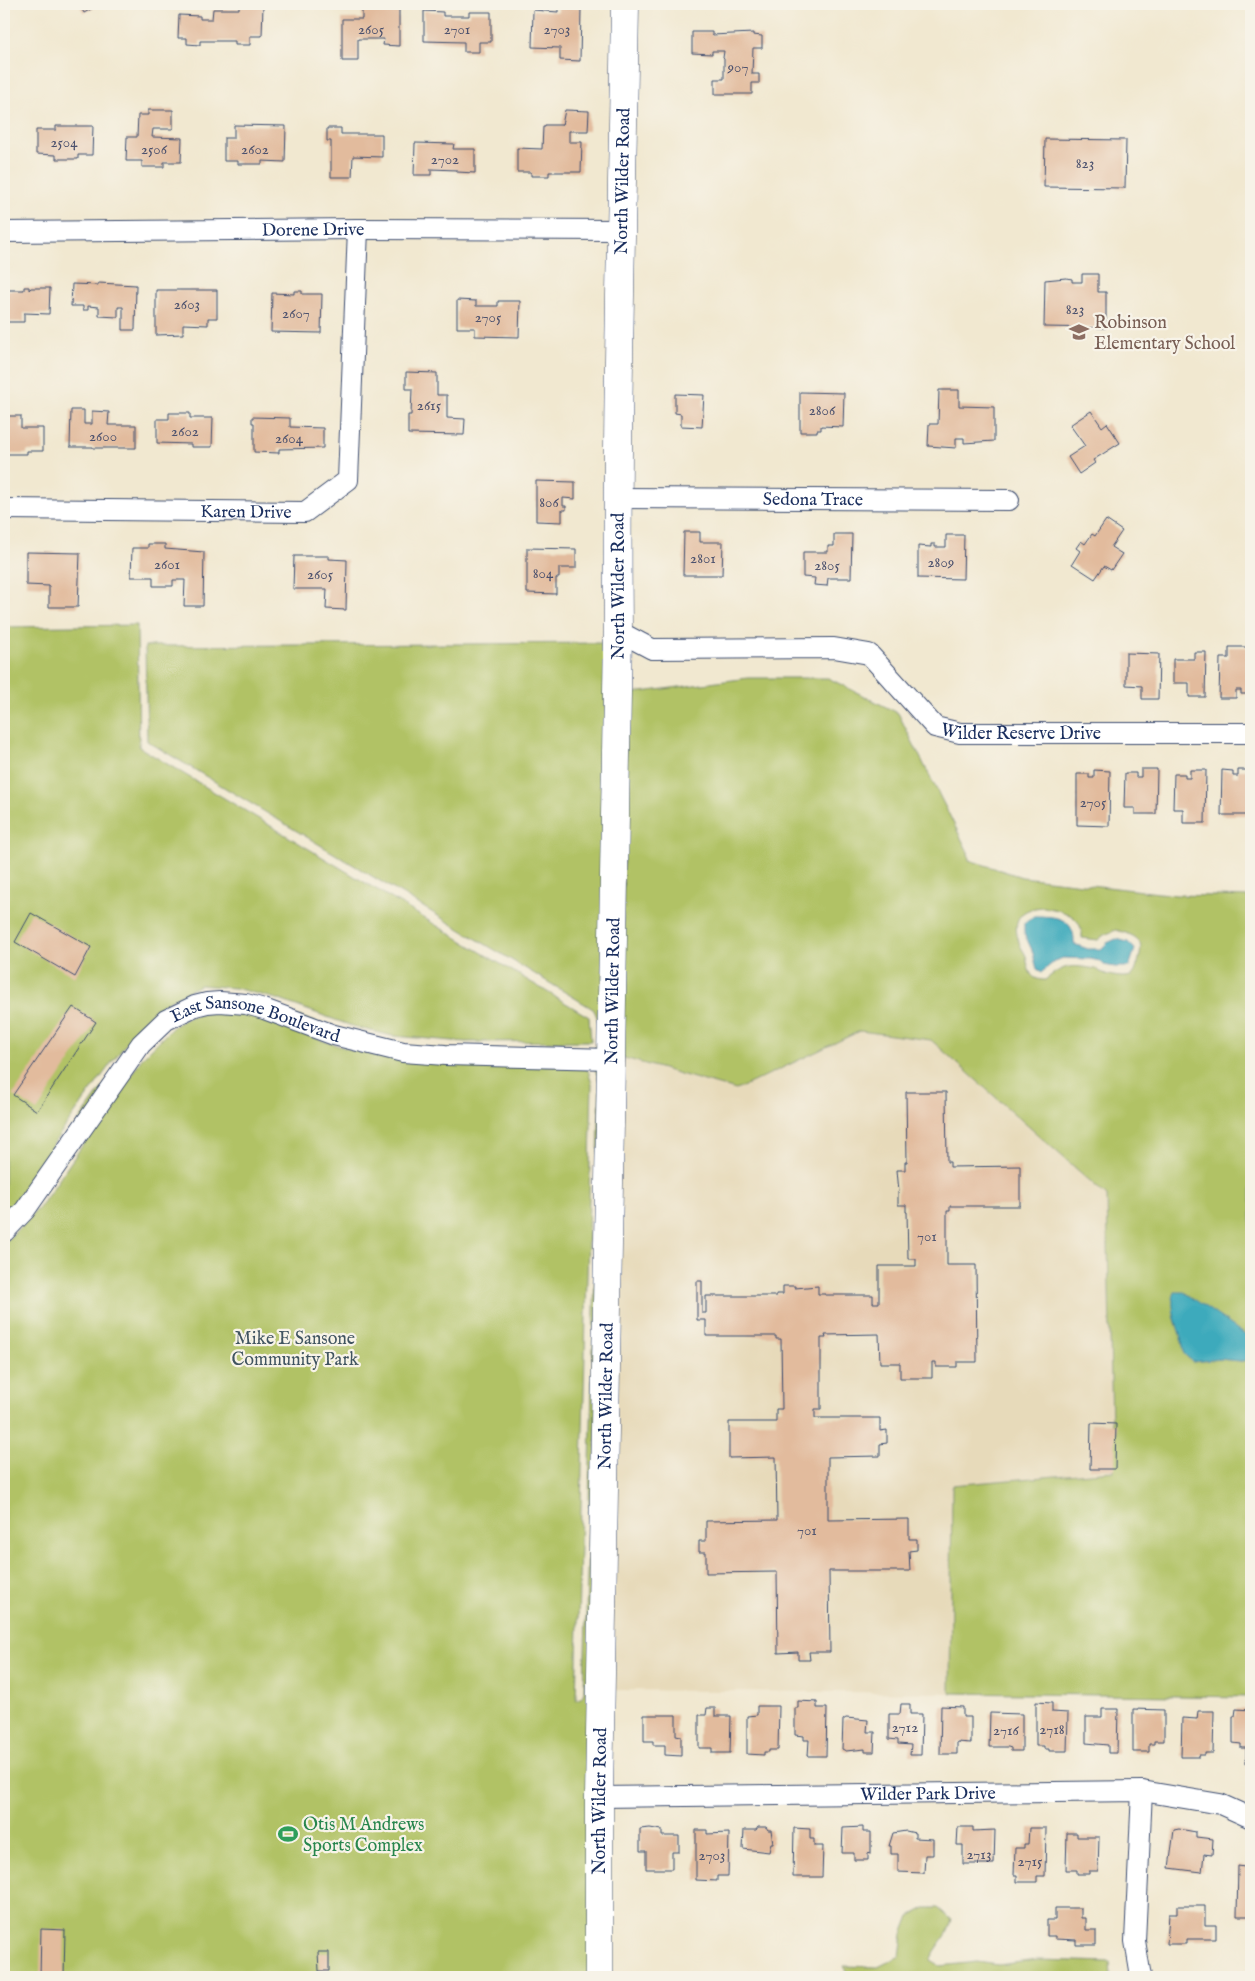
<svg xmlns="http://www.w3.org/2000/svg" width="1255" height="1981" font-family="'IM FELL English',serif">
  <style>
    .built { fill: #e7daba }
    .green { fill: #b1c265; stroke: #667862; fill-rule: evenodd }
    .water { fill: #3daabc; stroke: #2c6c8d }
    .building { fill: #e2bb9d }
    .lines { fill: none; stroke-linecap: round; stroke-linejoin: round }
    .street-casing { stroke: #3b4b6f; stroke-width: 22 }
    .secondary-casing { stroke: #3b4b6f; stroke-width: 29 }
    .street { stroke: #fff; stroke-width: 20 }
    .secondary { stroke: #fff; stroke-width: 28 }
    .labels { text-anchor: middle; stroke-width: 4.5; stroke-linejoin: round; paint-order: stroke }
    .number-label { font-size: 15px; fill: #4d526e }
    .street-label { font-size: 18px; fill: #1b2f5e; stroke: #f7f3e8 }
    .education-label { font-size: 18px; fill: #785e54; stroke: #f7f3e8; text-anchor: start }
    .park-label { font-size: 18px; fill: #405460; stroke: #f7f3e8 }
    .leisure-label { font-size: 18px; fill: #27864d; stroke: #f7f3e8; text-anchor: start }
  </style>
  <rect width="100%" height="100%" fill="#f7f3e8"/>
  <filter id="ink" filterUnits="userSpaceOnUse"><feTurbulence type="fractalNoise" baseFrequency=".02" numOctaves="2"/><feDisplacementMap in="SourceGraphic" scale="10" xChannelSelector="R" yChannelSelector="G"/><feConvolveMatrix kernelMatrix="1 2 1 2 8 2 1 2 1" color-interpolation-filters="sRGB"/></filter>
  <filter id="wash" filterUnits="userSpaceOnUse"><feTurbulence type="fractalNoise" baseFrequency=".0096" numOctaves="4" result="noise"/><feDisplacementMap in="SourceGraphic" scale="20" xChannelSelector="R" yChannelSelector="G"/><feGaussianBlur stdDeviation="1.12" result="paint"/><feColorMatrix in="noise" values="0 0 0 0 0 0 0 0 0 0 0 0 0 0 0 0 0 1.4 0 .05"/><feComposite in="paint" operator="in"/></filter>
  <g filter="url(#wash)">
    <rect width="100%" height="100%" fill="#f1e8d0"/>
    <path class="built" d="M860,1031l71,9 176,156 6,275 -161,14 -2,208 -340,-3 11,-633 115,33z"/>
    <path class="green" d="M137,625l2,122 450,270 2,24 -125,1 -73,-6 -38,-9 -78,-28 -42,-11 -35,-3 -39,20 -18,17 -31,40 -52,72 -47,71 -9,10v-588z
      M609,643l-19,1154v180h-586v-734l36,-36 103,-150 31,-31 14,-9 29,-7 28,2 26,7 32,15 39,13 40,10 58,6 139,3 9,4 4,14 -16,616 6,-3 2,-5 16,-608c-5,-16 -5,-20 -21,-27l-138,-3 -57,-5 -40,-11 -39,-13 -32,-14 -27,-8 -31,-1 -28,6 -19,12 -31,32 -103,149 -30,31v-6l15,-15 47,-72 51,-72 32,-38 16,-16 36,-19 33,3 41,11 77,27 40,10 74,6 125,-1c12,-5 9,-32 2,-41l-446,-268 -2,-95z
      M748,678h80l70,35 70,139 1,8 53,17 154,18 75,2v442l-67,-46 -10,23 9,26 1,12 9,8 26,-3 32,3v335l-301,-4 2,-208 161,-14 -6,-275 -176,-156 -71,-9 -124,59 -115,-33 5,-363zM1044,907c19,4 39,8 38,31l16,2 6,-5 12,-5c25,7 29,11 21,36 -1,3 -2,8 -6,10 -10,3 -28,-1 -35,-7 -25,-4 -31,-5 -51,11 -5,0 -11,-1 -14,-6 -3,-4 -4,-13 -5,-18 -2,-5 -6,-9 -7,-14 -8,-23 2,-34 25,-35z
      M925,1908h13l14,12c-4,17 -14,24 -22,40l10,6 37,-4 21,3 40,-5 72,2 1,15h-261l-6,-11 34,1 22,-11 3,-22 7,-18z"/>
    <path class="water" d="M1034,916c23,0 41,2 40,28l14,5h13l6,-6 9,-4 12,3 7,7 -6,18h-14l-11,-2 -4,-4 -10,-2 -27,-1 -8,3 -13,11 -5,-3 -5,-19 -8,-17v-10z
      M1175,1292h9l67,47v23l-32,-3 -26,3 -9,-8c-1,-21 -17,-44 -9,-62z"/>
    <g id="blocks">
      <path class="building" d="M79,4h21l-16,9z
        M239,4l24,1 -1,31h-12v9h-15v-4h-35v4l-13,-1v-6h-9l1,-23 21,1v3h12l1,-10h26z
        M379,6h20v40l-16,-1 1,-6h-26v22h-16v-42h20v-9l17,1z
        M558,7l23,1 -1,53 -20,-1v-12l-28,-1 1,-37 25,2z
        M424,11l19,1v4h26v-4h22v30h-12v10h-15v-10l-40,-1z
        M692,32h20v3l41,-2v2l9,1v12h-9l-1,26h7v9h-7v11h-37v-15h9v-20l-1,-1 1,-7h-12v3l-20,-1z
        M148,110h25v19h-20l-1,8 30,1 -1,24h-17v5h-22v-6h-16l1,-24h10l1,-22h10z
        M565,110l24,1 -1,20h-19v11h13l-1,30h-32v4h-18v-4h-14v-24l25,1 1,-22h2v-2h17z
        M234,125l52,1 -1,36 -23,-1v3h-24v-3h-14v-23h10z
        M56,126h37l-1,29h-14v4h-22v-4l-20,-1v-24h20z
        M327,128h14v6h41v23l-29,-1 -1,21h-21v-36h-4z
        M1045,139l81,1 -1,48 -81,-1z
        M415,143l39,1 -1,5h22v24l-18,-1v-2l-26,-1v6h-17z
        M1082,274h16v18h8v36l-62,-1 1,-47 21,-2 6,1v3h10z
        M98,283l38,2 -1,45h-12v-23h-5v10l-19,-1v-9l-11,-1v4h-5v-4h-12l1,-22 26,1z
        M24,287h5v3l2,-2h19l-1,26 -25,-1v9h-20v-32h20z
        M156,290h61v28h-9v7l-25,-1v10l-27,1z
        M294,291h8v3h20l-1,39 -50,-1 1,-39 22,1z
        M457,300l19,1v5h22v-5h22l-1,36 -44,-1v-8h-18z
        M406,372l31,1v22h10v23l18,1 -1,16 -56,-1v-19h3l1,-26h-6z
        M939,390h20v16l35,1v34l-30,2v-5h-8v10l-28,-2 1,-22h9z
        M800,392l44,1 -1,34 -22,-1v4h-4v2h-17z
        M675,394l29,1 -2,32 -21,-1v-12l-6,-1z
        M71,410h13v14h8v-13l17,1 -1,13h28v23h-43v-1h-23z
        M1091,411l11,16 5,-4 13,20 -27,17 2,3 -16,11 -11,-17 17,-11 -15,-21z
        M169,413h21v5h23l-1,29h-21v-3l-34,-1v-24h12z
        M4,416h17v12h22v23h-16v3h-23z
        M252,417l38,1v9l33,1v20l-44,1v4l-25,-1v-29h-2z
        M536,481l39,1v17l-12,-1v8h3v4h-4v12l-26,-1z
        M1106,520l16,11 -11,16 11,7 -11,16 -7,-4 -9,13 -23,-15 8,-13 -4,-3 5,-7 4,3 7,-10 3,2z
        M684,532h16v10h23l-1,33h-39z
        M834,534h18l-1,44h-23l-1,8 -13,-1 1,-7 -12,-1v-25h25v-6h6z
        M946,535h18l-1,44 -45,-1v-32l13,1v-3h4v3h11z
        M148,544h17v5l39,3 -1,54h-19l1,-26h-12v6h-20v-9h-22l1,-29h16z
        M527,548l49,1v19h-17v10h-3v16l-29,-1z
        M26,552l54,1 -2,54h-29v-21l-23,-1z
        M294,556h35v3l18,1 -1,50 -20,-1 1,-20h-34z
        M1229,647h20v12h2v35h-10v-4h-5v8h-17l1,-40h9z
        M1194,652h12l-1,45h-16v-14h-16v-24h21z
        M1126,653l33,1 -1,45h-16v-13l-16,-1z
        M1141,769h16l-1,45h-21v-6h-11l1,-35h11v4h5z
        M1094,770l16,1 -1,55 -32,-1v-51h12v4h5z
        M1190,770h16l-1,53h-22v-14h-10l1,-35h11v4h5z
        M1222,770l11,1v5h5v-6h13v45h-30z
        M31,913l60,34 -16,30 -60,-35z
        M73,1007l23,15 -59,89 -24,-16z
        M906,1092h40l1,70h3v5l70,-1v40h-70v5h-3v54h29l1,97h-20v5h-21v-5h-4v16h-32v-15h-20l-1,-29 -54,1 1,3h-5v71h-6v9h65v13l7,-1v13l-7,1v12l-52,1v63l81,-1v20h8v11l-8,1 1,20h-81l1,81h-21l1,8h-12v-8l-20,1 -1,-81 -71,1v-21h-7v-11h7v-20l71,-1 -1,-63 -47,1v-36h47v-13h6l-1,-70h-5v-3h-70v-16h-9v-39h5v32h4v-17h70v-2h7v-8h12v2l23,-2v8h7v1h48v8h6v-37h37v-7h-8l-1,-47h-1v-7h-8v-13h1l-2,-22h8v-8h2z
        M1091,1423l25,1 -1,45h-25z
        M798,1701l19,1v6h10l-1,48h-18l1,-16h-5v-4l-9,-1v-27h3z
        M1036,1702l16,1v9l16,1 -1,38h-18v-2h-5v-3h-8z
        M901,1704h9v10h12l-1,41h-11l1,-10 -13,-1v-4l-9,-1v-25h11z
        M757,1706h22l-1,44h-9v2h-5v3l-17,-1v-38l10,-1z
        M941,1706l22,1v10h8v26l-14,-1v12h-17z
        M707,1708h8v8h16l-1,37h-18v-5h-13v-33h7z
        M1102,1709h16l-1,44h-9v-8l-22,-2v-26h16z
        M1133,1709l31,1v31h-10v3h-5v8h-16z
        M1236,1709l15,1v54h-5v-16h-5v-4l-8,-1v-27h2z
        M1198,1711h16l-1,42h-8v2h-6v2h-18l1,-39 15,1z
        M990,1713l32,1v37h-11v-3l-3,-1h-19z
        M644,1715h32v20l5,1v20l-16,-1v-10h-12v-4h-9z
        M846,1718l22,2 -1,12h8l-1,20h-9v-3l-19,2 -4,-2 1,-29z
        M758,1827h8l2,3h3l2,13h-2l-2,9 -26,-3 1,-19h12z
        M863,1827v5h8v22l-3,-1v7h-14v-7h-12l1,-25z
        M958,1827h15v4l22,-1 -1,34h-31v-19h-6z
        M650,1828l12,2v6h17v16h-7v17h-26v-18h-6v-22z
        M794,1828l16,1v10h4v7h9l-1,31h-29z
        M1029,1828h17l-1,48h-8v6h-20v-7h-3l1,-27h9v-4h4z
        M1179,1829l17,3v5l17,2 -1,16 -8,-1 -2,18 -33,-4 5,-38z
        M696,1830h11v4l22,-1 -1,43h-11v5l-21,-1z
        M906,1831l9,2v5l18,1v16h-8l-1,18 -26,-1v-18h-7v-8h-2l4,-13z
        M1067,1833h10v4h22l-1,34h-9v3h-12v-4h-11z
        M1238,1866l13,2v48h-14z
        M1177,1906h28v19h11v14h-30v5h-19l2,-30h8z
        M1055,1908h26v10h5v12h10v15h-20v-5l-21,-1v-3h-8v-16h8z
        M41,1929l24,1 -1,47h-24z
        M318,1952h11v19h-10z"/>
    </g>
  </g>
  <g filter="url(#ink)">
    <use href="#blocks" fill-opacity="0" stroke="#3b4b6f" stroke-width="1"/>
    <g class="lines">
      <defs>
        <g id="street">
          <path id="s1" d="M4,232l354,-3 264,1"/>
          <path id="s2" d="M617,498l392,2"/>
          <path id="s3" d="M4,509l301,3 43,-32 10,-251"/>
          <path id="s4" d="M618,631l34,18 182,-1 35,6 66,73 25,6h291"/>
          <path id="s5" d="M4,1232l21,-22 116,-166 25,-24 29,-14 12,-3 13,-1 26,2 18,5 70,26 69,17 42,3 166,4"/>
          <path id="s6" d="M599,1797l543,-6 78,13 31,14"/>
          <path d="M1141,1977l-6,-36 7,-150"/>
        </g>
        <g id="secondary">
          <path id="s7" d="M599,1977v-180l19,-1166c-2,-209 4,-418 7,-627"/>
        </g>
      </defs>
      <use href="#street" class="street-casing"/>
      <use href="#secondary" class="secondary-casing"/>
      <use href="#street" class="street"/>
      <use href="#secondary" class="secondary"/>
    </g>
  </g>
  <defs>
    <symbol id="school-bare" viewBox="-9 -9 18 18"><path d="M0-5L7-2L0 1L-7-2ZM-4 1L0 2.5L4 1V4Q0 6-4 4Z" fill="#8d6e63" stroke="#f7f3e8" stroke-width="2.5" paint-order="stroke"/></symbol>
    <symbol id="stadium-bare" viewBox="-9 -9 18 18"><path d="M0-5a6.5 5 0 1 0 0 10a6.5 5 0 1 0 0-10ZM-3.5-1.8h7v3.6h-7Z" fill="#2e9e5b" stroke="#f7f3e8" stroke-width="2.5" paint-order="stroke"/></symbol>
  </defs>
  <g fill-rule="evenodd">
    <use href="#school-bare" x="1065" y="318" width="28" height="28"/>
    <use href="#stadium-bare" x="274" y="1820" width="28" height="28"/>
  </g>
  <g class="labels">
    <g class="number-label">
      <text x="371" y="34">2605</text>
      <text x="457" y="34">2701</text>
      <text x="557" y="34">2703</text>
      <text x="738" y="72">907</text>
      <text x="64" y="147">2504</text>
      <text x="154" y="154">2506</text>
      <text x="255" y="154">2602</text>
      <text x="445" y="164">2702</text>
      <text x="1085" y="168">823</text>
      <text x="187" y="309">2603</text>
      <text x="1075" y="314">823</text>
      <text x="296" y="318">2607</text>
      <text x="488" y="322">2705</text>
      <text x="429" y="410">2615</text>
      <text x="822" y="415">2806</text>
      <text x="185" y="436">2602</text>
      <text x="103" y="441">2600</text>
      <text x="289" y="443">2604</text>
      <text x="549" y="507">806</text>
      <text x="703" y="563">2801</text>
      <text x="941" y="567">2809</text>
      <text x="167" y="569">2601</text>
      <text x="827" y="570">2805</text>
      <text x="543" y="578">804</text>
      <text x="320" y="579">2605</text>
      <text x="1093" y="807">2705</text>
      <text x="927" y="1241">701</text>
      <text x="807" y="1535">701</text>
      <text x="905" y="1732">2712</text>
      <text x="1052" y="1734">2718</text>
      <text x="1006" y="1735">2716</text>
      <text x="979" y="1859">2713</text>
      <text x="712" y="1860">2703</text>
      <text x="1030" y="1866">2715</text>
    </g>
    <g class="street-label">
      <text dy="6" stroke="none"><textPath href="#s7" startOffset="1796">North Wilder Road</textPath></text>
      <text dy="6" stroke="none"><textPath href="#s1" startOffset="309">Dorene Drive</textPath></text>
      <text dy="6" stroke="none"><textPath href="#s2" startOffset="196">Sedona Trace</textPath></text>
      <text dy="6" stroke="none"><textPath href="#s3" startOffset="242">Karen Drive</textPath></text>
      <text dy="6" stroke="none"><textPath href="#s7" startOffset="1391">North Wilder Road</textPath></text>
      <text dy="6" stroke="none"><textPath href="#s4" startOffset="441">Wilder Reserve Drive</textPath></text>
      <text dy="6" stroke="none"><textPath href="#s7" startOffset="986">North Wilder Road</textPath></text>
      <text dy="6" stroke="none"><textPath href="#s5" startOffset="362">East Sansone Boulevard</textPath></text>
      <text dy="6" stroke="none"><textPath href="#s7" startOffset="581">North Wilder Road</textPath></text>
      <text dy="6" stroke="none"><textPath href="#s6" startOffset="329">Wilder Park Drive</textPath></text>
      <text dy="6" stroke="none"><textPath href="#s7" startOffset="176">North Wilder Road</textPath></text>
    </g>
    <g class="education-label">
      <text x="1094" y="328">Robinson<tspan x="1094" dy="21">Elementary School</tspan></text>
    </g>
    <g class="park-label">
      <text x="295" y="1344">Mike E Sansone<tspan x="295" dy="21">Community Park</tspan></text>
    </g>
    <g class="leisure-label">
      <text x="303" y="1830">Otis M Andrews<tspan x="303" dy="21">Sports Complex</tspan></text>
    </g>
  </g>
  <rect width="1255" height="1981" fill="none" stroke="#f7f3e8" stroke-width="20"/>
</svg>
